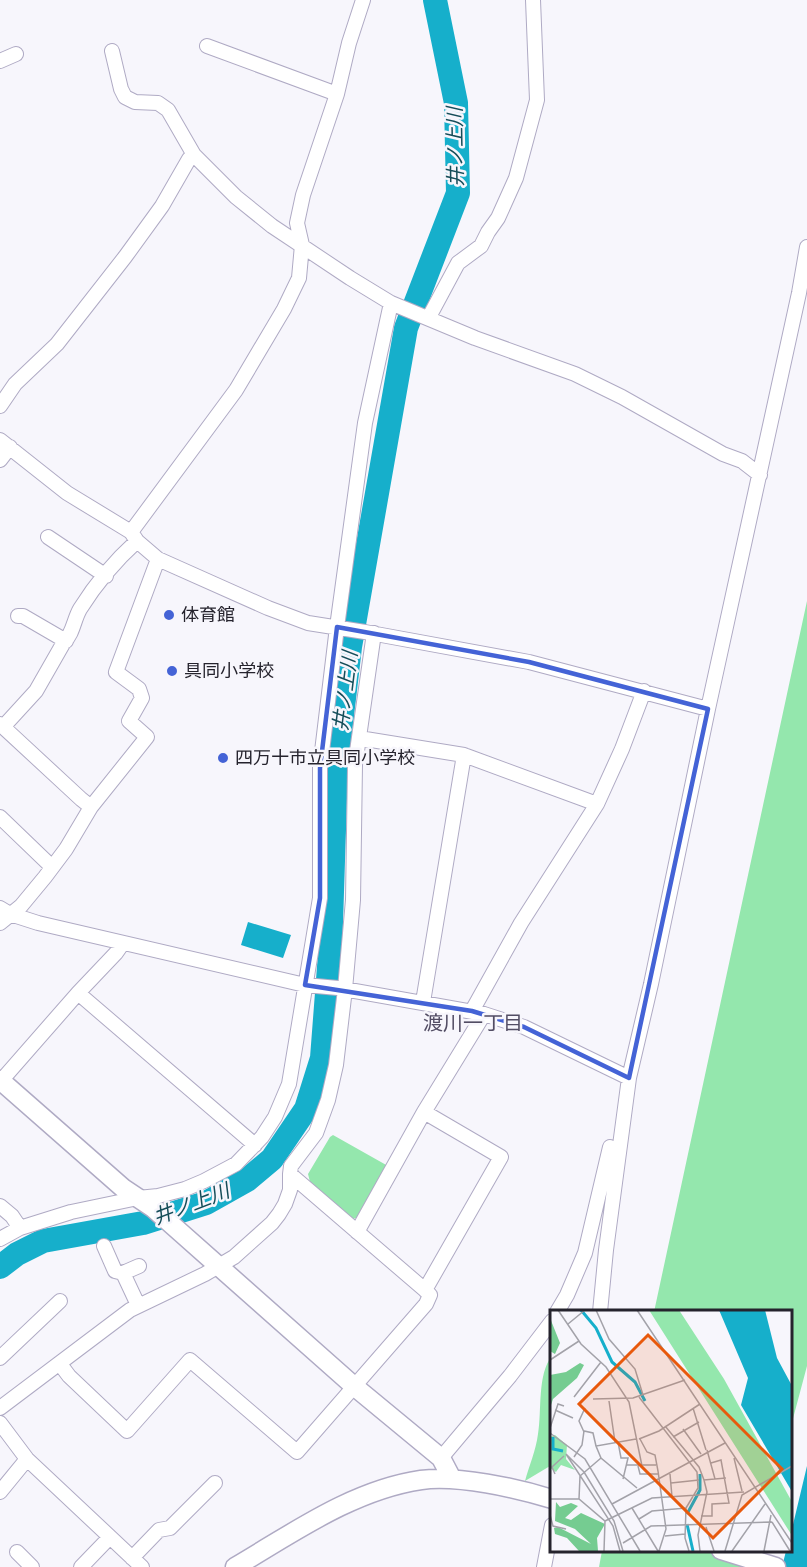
<svg xmlns="http://www.w3.org/2000/svg" width="807" height="1567" font-family="Roboto,'Noto Sans JP',sans-serif">
  <style>
    .green { fill: #94e7ad }
    .water { fill: #16afcb }
    .lines { fill: none; stroke-linecap: round; stroke-linejoin: round }
    .river { stroke: #16afcb; stroke-width: 24 }
    .street-casing { stroke: #afaac4; stroke-width: 16 }
    .secondary-casing { stroke: #afaac4; stroke-width: 21 }
    .street { stroke: #fff; stroke-width: 14 }
    .secondary { stroke: #fff; stroke-width: 18 }
    .marked { fill: none; stroke: #4463d6; stroke-width: 4.5; stroke-linejoin: round }
    .poi-dot { fill: #4463d6; stroke: #f7f6fc; stroke-width: 2 }
    .labels { text-anchor: middle; stroke-width: 5; stroke-linejoin: round; paint-order: stroke }
    .poi-label { font-size: 18px; fill: #25232d; stroke: #f7f6fc; text-anchor: start }
    .water-label { font-size: 20px; font-style: italic; fill: #154d59; stroke: #f7f6fc }
    .neighbourhood-label { font-size: 20px; fill: #524d64; stroke: #f7f6fc }
    .inset-river { fill: none; stroke: #16afcb; stroke-width: 3 }
    .inset-road { fill: none; stroke: #a3a2a9; stroke-width: 1.5 }
    .view { fill: #e8590c; fill-opacity: 0.15; stroke: #e8590c; stroke-width: 3 }
    .inset-edge { fill: none; stroke: #25232d; stroke-width: 3 }
  </style>
  <rect width="100%" height="100%" fill="#f7f6fc"/>
  <path class="green" d="M807,601v765l-16,60 -1,-114h-136z
    M333,1135l55,31 -29,51 -6,2 -43,-37 -2,-8 22,-37z
    M552,1356v105l-2,5 -25,15c4,-15 11,-31 13,-47 4,-23 -1,-60 14,-78z
    M602,1551h153l-5,16h-151z"/>
  <path class="water" d="M248,922l43,13 -8,23 -42,-13z
    M807,1466v101h-25l4,-16 4,-1 1,-17z"/>
  <g class="lines">
    <path class="river" d="M0,1267l17,-13 26,-13 100,-18 63,-20 41,-23 25,-21 34,-50 16,-51 8,-104 6,-187 14,-120 56,-319 52,-135 -2,-90 -21,-103"/>
    <defs>
      <path id="street" d="M207,46l130,48
        M112,51l9,38 4,8 10,5 23,1 10,7 26,45 42,42 36,29 78,52 41,25 84,35 100,36 47,23 101,57 19,7 18,14
        M0,61l16,-7
        M429,317l29,-54 23,-17 7,-14 10,-14 18,-40 21,-78 -4,-100
        M0,406l15,-22 42,-40 68,-87 37,-51 27,-47 5,-4
        M0,440l67,53 64,39 6,9c-21,19 -42,44 -57,68 -6,10 -7,25 -16,33l-28,49 -33,36
        M0,460l10,-13
        M131,532l105,-142 48,-81 15,-31 3,-33 -5,-22 6,-28 34,-101 12,-51 14,-43
        M48,537l58,39
        M137,541l21,18 110,49 40,15 57,9 164,30 179,47
        M18,616h5l43,25
        M374,633l-19,132 -2,135 -8,89 -9,76 -8,35 -12,33 -25,33 -1,8 135,116
        M0,724l81,75 10,8
        M359,738l105,17 133,49
        M0,817l52,50
        M0,908l10,6 28,9 267,62 33,3 146,26 40,13 105,51
        M0,923l21,-17 24,-29 21,-28 25,-42 56,-70 -18,-16 13,-23 -3,-9 -23,-17 42,-113
        M78,993l177,152
        M423,1002l41,-247
        M472,1011l49,-88 76,-119 25,-55 22,-58
        M1,1081l77,-88 38,-40 7,-10
        M0,1206l12,10 8,12 -20,11
        M20,1228l51,-16 67,-14 20,-2 27,-7 19,-8 32,-17 26,-27 13,-20 14,-33 31,-186v-130l17,-141 28,-204 26,-120
        M357,1232l67,-120 60,-98
        M104,1246l11,25 8,2 15,32
        M123,1273l16,-7
        M557,1312l10,-17 18,-42 25,-106
        M600,1312l6,-62 23,-172 22,-94 57,-275 91,-416 8,-46
        M0,1358l60,-57
        M60,1364l9,12 58,55 63,-71 107,92 129,-148 4,-9 -5,-5 76,-133 -77,-45
        M0,1408l130,-98 75,-36 29,-17 38,-34 7,-9 6,-10 5,-14v-16
        M0,1423l27,36 115,108
        M441,1458l69,-82 42,-55
        M0,1492l27,-33
        M17,1552l15,15
        M132,1558l27,-28 11,-2 45,-45
        M81,1567l29,-30
        M544,1567l8,-42"/>
      <path id="secondary" d="M0,1080l123,108 30,20 202,179 86,71 11,21
        M721,1550l55,17
        M235,1567c58,-34 118,-77 186,-87 37,-5 95,8 131,19"/>
    </defs>
    <use href="#street" class="street-casing"/>
    <use href="#secondary" class="secondary-casing"/>
    <use href="#street" class="street"/>
    <use href="#secondary" class="secondary"/>
  </g>
  <path class="marked" d="M337,627l192,35 179,47 -79,369 -105,-51 -52,-16 -167,-26 15,-87v-130z"/>
  <g class="poi-dot">
    <circle cx="169" cy="615" r="6"/>
    <circle cx="172" cy="671" r="6"/>
    <circle cx="223" cy="758" r="6"/>
  </g>
  <g class="labels">
    <g class="poi-label">
      <text x="181" y="621">体育館</text>
      <text x="184" y="677">具同小学校</text>
      <text x="235" y="764">四万十市立具同小学校</text>
    </g>
    <g class="water-label">
      <text transform="translate(455 147) rotate(-91)" y="7">井ノ上川</text>
      <text transform="translate(345 691) rotate(-83)" y="7">井ノ上川</text>
      <text transform="translate(191 1204) rotate(-21)" y="7">井ノ上川</text>
    </g>
    <g class="neighbourhood-label">
      <text x="473" y="1030">渡川一丁目</text>
    </g>
  </g>
  <g transform="translate(550 1310)">
    <rect width="242" height="242" fill="#f7f6fc"/>
    <path d="M99,0h30l45,69 67,121v34zM5,125l12,10 -1,14 9,11 -14,-5 -5,7 -6,-4v-31z" fill="#94e7ad"/>
    <path d="M0,8l10,25 -5,11 -5,-3zM30,53l4,2 -7,13 -24,21 -3,9v-33l16,-3zM6,192l4,5 11,-4 7,3 -13,12 6,2 10,-7 24,11 -8,14 1,13h-19l-12,-13 -12,-4 -1,-6 4,-1 33,17 -16,-15 -20,-8z" fill="#75cc91"/>
    <path d="M169,0h46l12,48 14,26v106l-50,-85 7,-27z" fill="#16afcb"/>
    <path class="inset-river" d="M31,0l15,18 16,34 23,20 10,19M3,127v12l10,2M137,204l13,-24v-16M137,214l6,27"/>
    <path class="inset-road" d="M8,0l23,34 25,23 23,35 13,64M46,0l13,29 26,30 8,26M87,0l155,233M18,14l17,-14M0,50l29,-19M24,87l27,-35M89,87l58,75 1,16 -12,20M43,89l40,-1 52,-18M59,91l6,41M143,98l13,42M5,100l18,8M115,116l34,41 5,13 22,-2M0,118l8,-24 6,2M133,119l18,25M34,122l-5,-11 6,-13M0,123l35,26 55,92M123,127l26,-15M86,129l-40,7 5,12 36,30M89,129l20,-8 41,-27M90,129l7,13 8,3 3,16 8,58 -7,22M68,132l3,16h7l-5,21M157,140l8,29M16,144l18,18 30,49 9,30M16,144l47,72 7,25M24,147l8,-12 2,-14 9,2 3,13M184,148l8,33M76,155h30M88,156l2,8h18M5,164l-3,-7 12,-11M120,164l2,23M121,173l28,-3M0,189h29l26,22 47,-23 92,-6M29,189l1,-23 21,-18M62,194l113,-61M82,198l26,43M0,205l3,11 13,3M151,206h11v-12l17,-1 -8,-43 -10,3M89,209l13,-8 34,-3 -1,30 4,13M222,212l18,29M156,217l8,24M115,226l20,-2M73,233l28,-17 121,-4M54,241l1,-30M150,241l-2,-16 9,-43 -3,-12M175,241l17,-56 50,-29M182,241l33,-47M214,241l7,-36"/>
    <path class="view" d="M98,25l134,134 -69,69 -134,-134z"/>
    <rect width="242" height="242" class="inset-edge"/>
  </g>
</svg>
